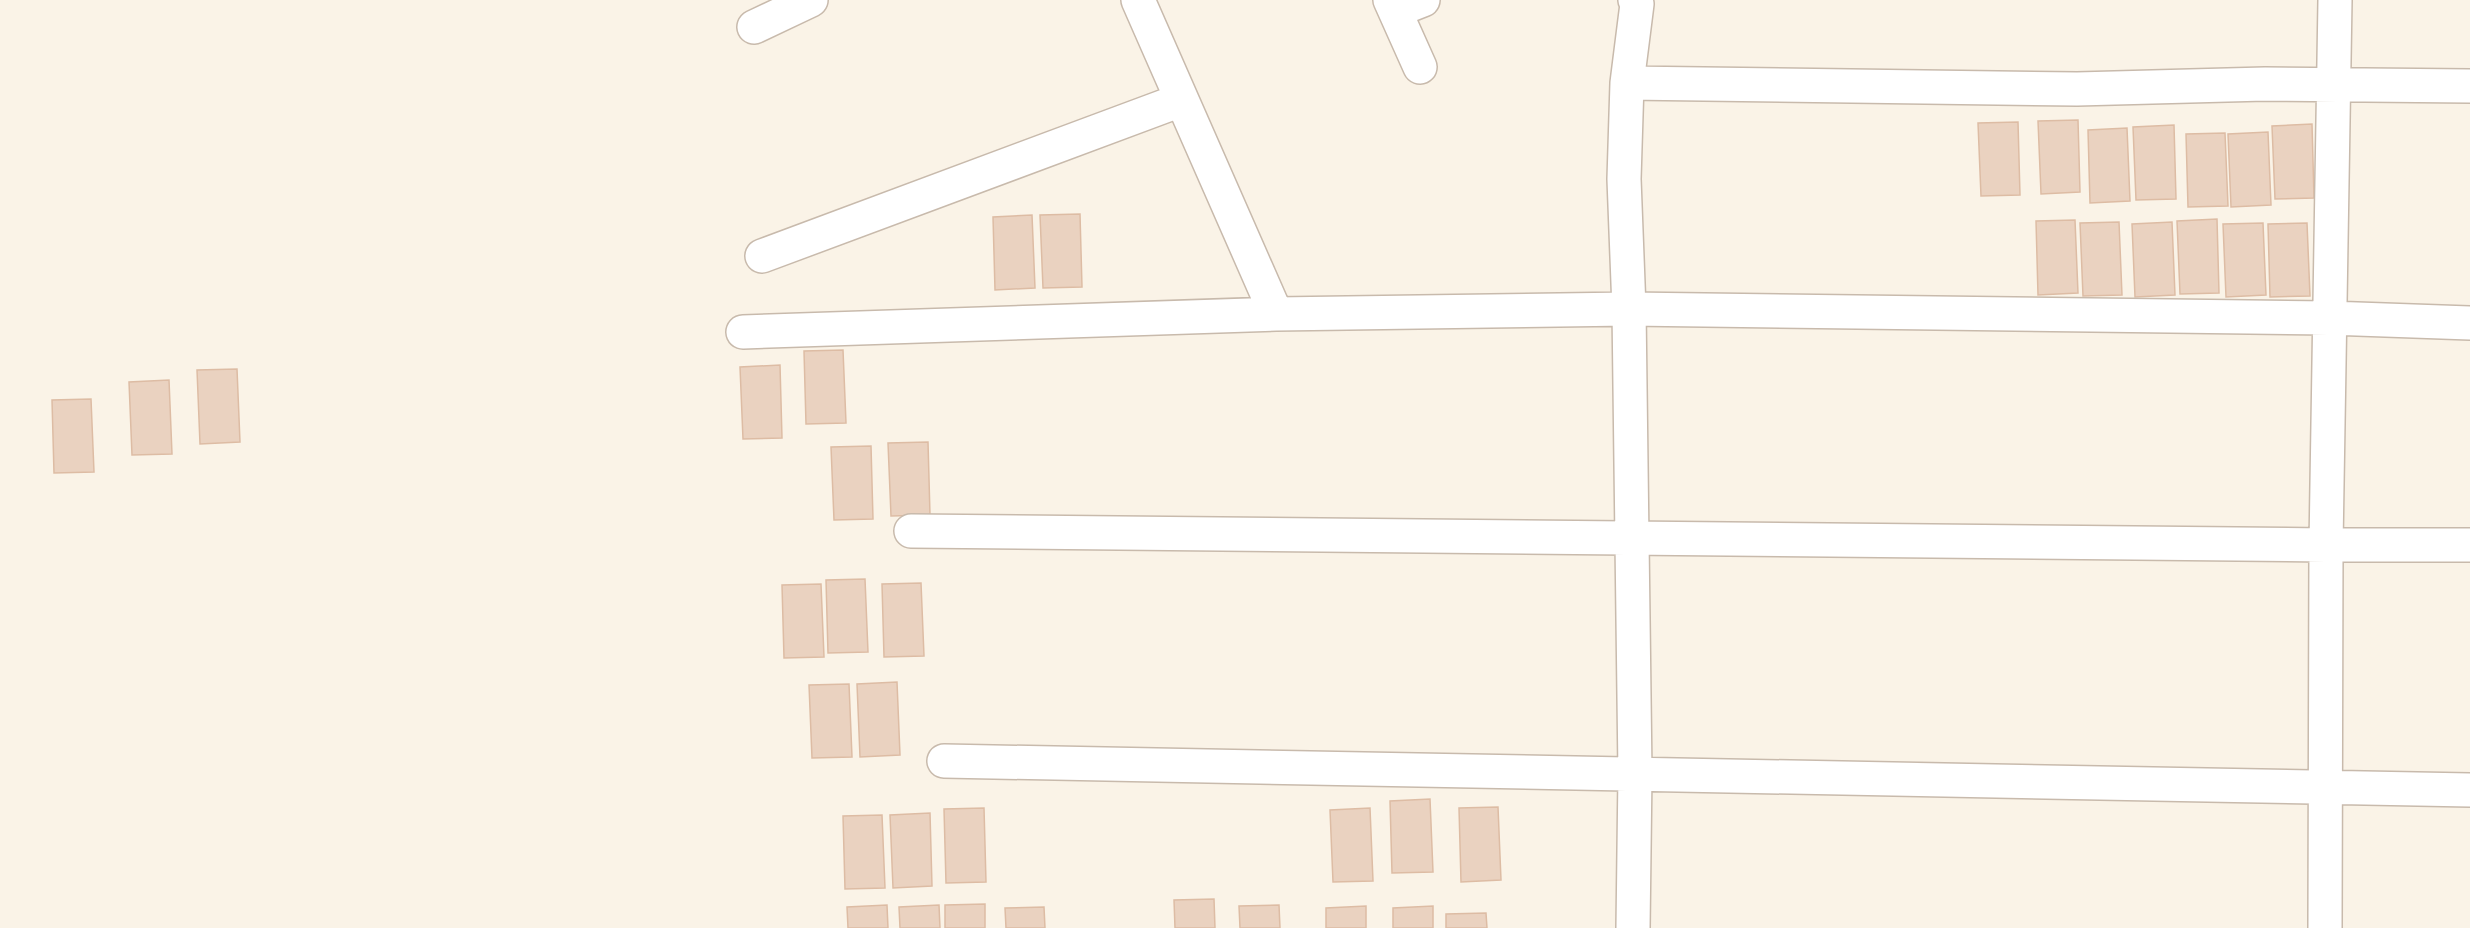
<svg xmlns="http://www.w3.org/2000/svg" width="2470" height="928" font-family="'Roboto Condensed',sans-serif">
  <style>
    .building { fill: #ead2c0; stroke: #ddbca4; stroke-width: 1.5 }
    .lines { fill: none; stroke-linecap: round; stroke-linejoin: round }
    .minor-casing { stroke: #c8baac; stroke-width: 36 }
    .minor { stroke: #fff; stroke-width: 33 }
  </style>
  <rect width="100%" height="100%" fill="#faf3e7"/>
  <path class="building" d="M2078,120l2,72 -39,2 -3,-73z
    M2018,122l2,73 -39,1 -3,-73z
    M2312,124l2,74 -39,1 -3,-73z
    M2174,125l2,74 -40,1 -3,-73z
    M2127,128l3,73 -40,2 -2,-73z
    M2268,132l3,73 -40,2 -3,-73z
    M2225,133l3,73 -40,1 -2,-73z
    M1080,214l2,73 -39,1 -3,-73z
    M1032,215l3,73 -40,2 -2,-73z
    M2217,219l2,74 -39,1 -3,-73z
    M2075,220l3,73 -40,2 -2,-74z
    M2119,222l3,73 -39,1 -3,-73z
    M2172,222l3,73 -40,2 -3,-73z
    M2263,223l3,72 -40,2 -3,-73z
    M2307,223l3,73 -40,1 -2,-73z
    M843,350l3,73 -40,1 -2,-73z
    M780,365l2,73 -39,1 -3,-72z
    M237,369l3,73 -40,2 -3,-74z
    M169,380l3,74 -40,1 -3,-73z
    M91,399l3,73 -40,1 -2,-73z
    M928,442l2,73 -39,1 -3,-73z
    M871,446l2,73 -39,1 -3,-73z
    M865,579l3,73 -40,1 -2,-73z
    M921,583l3,73 -40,1 -2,-73z
    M821,584l3,73 -40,1 -2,-73z
    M897,682l3,73 -40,2 -3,-73z
    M849,684l3,73 -40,1 -3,-73z
    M1430,799l3,73 -41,1 -2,-72z
    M1498,807l3,73 -40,2 -2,-74z
    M984,808l2,74 -40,1 -2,-74z
    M1370,808l3,73 -40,1 -3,-72z
    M930,813l2,73 -39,2 -3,-73z
    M882,815l3,73 -40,1 -2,-73z
    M1214,899l1,29h-40l-1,-28z
    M985,904v24h-40v-23z
    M887,905l1,23h-40l-1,-21z
    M939,905l1,23h-40l-1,-21z
    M1279,905l1,23h-40l-1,-22z
    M1366,906v22h-40v-20z
    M1433,906v22h-40v-20z
    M1044,907l1,21h-39l-1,-20z
    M1486,913l1,15h-41v-14z"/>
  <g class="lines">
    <defs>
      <path id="minor" d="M1138,0l138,314
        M1390,0l30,67
        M1395,11l28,-11
        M754,27l57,-27
        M1627,83l450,6 188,-5 205,2
        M762,256l419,-156
        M743,332l533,-18 353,-5 700,9 141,5
        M911,531l1415,14h144
        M944,761l1526,29
        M1633,928l2,-155 -6,-464 -5,-130 3,-96 10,-79 -2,-4
        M2325,928l1,-383 9,-545"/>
    </defs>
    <use href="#minor" class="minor-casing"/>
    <use href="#minor" class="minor"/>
  </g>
</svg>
